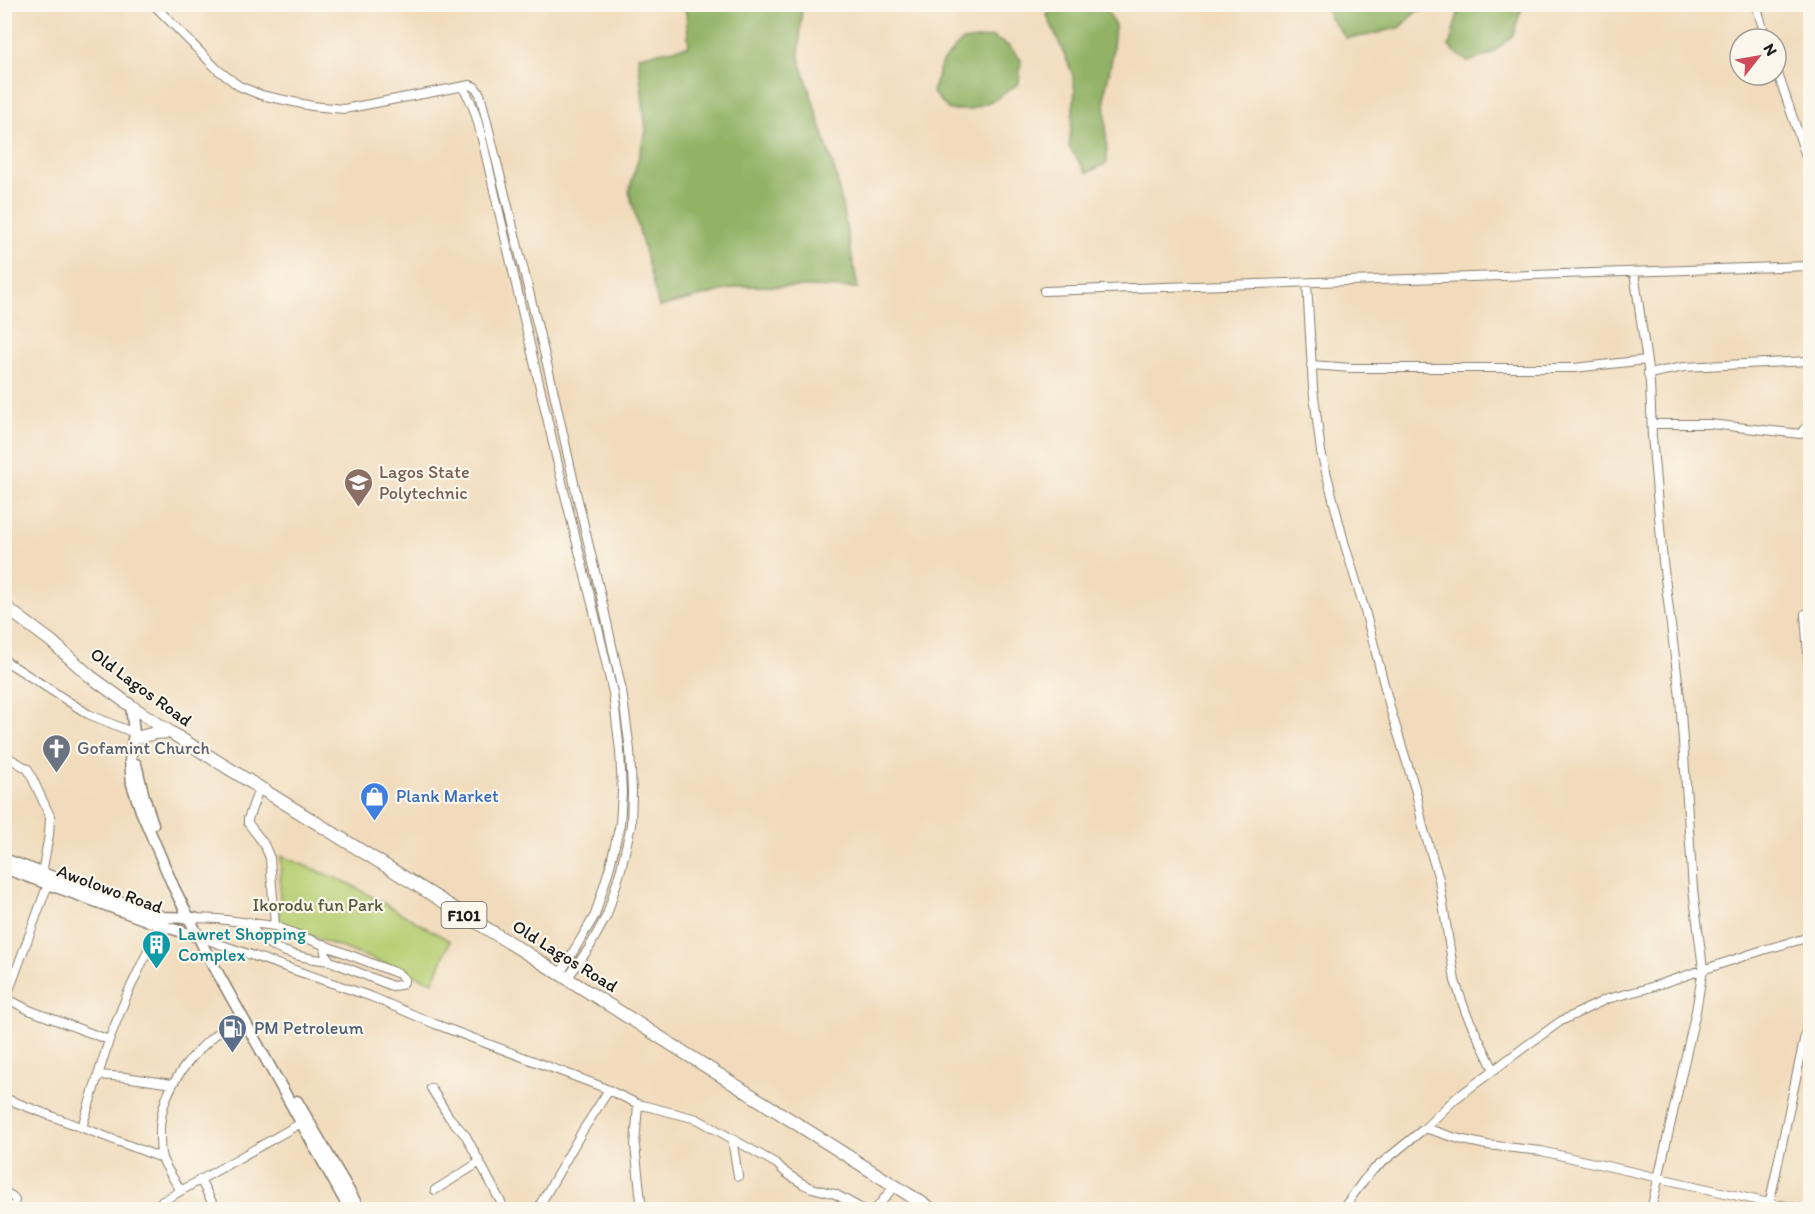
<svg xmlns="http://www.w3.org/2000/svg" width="1815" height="1214" font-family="Itim,sans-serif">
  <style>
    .green { fill: #b8cf74; stroke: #6a7648; stroke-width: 1.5 }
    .forest { fill: #92b266; stroke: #576741; stroke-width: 1.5 }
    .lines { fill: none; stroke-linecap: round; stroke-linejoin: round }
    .minor-casing { stroke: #867c6c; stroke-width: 10 }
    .secondary-casing { stroke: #867c6c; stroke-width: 13 }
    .primary-casing { stroke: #867c6c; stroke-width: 14 }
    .minor { stroke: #fff; stroke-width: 8 }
    .secondary { stroke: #fff; stroke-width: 10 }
    .primary { stroke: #fff; stroke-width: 12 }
    .labels { text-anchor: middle; stroke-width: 4.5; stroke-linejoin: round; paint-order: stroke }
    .shield { fill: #fbf7ec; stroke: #5f5e5a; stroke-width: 1.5 }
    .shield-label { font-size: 16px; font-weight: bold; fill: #1c1c1c }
    .education-label { font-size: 18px; fill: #785e54; stroke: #fbf7ec; text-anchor: start }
    .street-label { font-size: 18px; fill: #1c1c1c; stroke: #fbf7ec }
    .worship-label { font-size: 18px; fill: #5b616d; stroke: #fbf7ec; text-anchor: start }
    .shop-label { font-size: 18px; fill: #366cbe; stroke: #fbf7ec; text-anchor: start }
    .park-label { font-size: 18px; fill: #535b3b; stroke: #fbf7ec }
    .culture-label { font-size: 18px; fill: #0d838f; stroke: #fbf7ec; text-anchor: start }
    .service-label { font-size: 18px; fill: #4e5e75; stroke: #fbf7ec; text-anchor: start }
  </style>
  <rect width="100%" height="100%" fill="#fbf7ec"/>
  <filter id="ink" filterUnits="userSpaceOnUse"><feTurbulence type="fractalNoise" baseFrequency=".0167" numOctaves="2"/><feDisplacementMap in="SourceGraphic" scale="12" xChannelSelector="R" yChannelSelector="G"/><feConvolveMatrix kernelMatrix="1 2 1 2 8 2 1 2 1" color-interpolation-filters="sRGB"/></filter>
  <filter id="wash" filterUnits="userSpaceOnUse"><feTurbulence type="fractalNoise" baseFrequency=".008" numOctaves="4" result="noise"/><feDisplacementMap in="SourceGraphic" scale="24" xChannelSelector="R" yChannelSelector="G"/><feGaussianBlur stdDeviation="1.35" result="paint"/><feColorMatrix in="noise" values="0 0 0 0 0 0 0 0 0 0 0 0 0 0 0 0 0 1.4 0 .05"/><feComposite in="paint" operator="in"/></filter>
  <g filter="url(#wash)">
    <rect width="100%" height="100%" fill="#f1dbbc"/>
    <path class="green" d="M281,856l67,27 102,58 -17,41 -154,-58z"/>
    <path class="forest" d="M1523,4l-10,31 -22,19 -23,8 -19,-15 11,-41 -43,5 -16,16 -36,9 -19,2 -17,-21 -3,-12z
      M682,5h120l-3,52 37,118 22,113 -116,-2 -83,21 -30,-116 17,-60 -8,-75 51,-10 -3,-33z
      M1055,5h50l10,21 -3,32 -7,34 2,71 -20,10 -18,-26 6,-56 -3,-19 -25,-57z
      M992,37l17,9 12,14 -2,23 -23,16 -28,11h-19l-17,-18 10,-30 20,-21z"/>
  </g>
  <g filter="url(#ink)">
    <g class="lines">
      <defs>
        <path id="minor" d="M153,4l65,66 21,16 22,9 51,11 32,3 126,-24 5,2 5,7 71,286 26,116 27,113 18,82 8,59 2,42 -1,33 -10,44 -14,46 -18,33 -22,31
          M1756,4l10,35
          M1776,68l34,100
          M462,87c13,17 16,37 21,56l83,356 34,137 13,57 7,58 2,41 -2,32 -10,42 -15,49 -35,59
          M1634,272l16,111 2,53 11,126 17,135 13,192 10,80 -7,42 -45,199
          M1307,283l6,105 8,64 23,90 20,65 27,104 25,81 7,35 16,52 16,102 11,32 28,57
          M1044,291l766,-25
          M1311,365l40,3h223l72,-8
          M1648,374l36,-7 126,-6
          M1652,424h58l91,10 3,-5
          M1805,614l5,68
          M4,660l84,54 46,19
          M1810,695l-1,12 1,19
          M4,755l24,14 22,47 -1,19 -7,38
          M259,789l-11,30v4l16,21 6,14 5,68
          M195,918l23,1 57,7 124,48 5,5v3l-3,3 -9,1 -62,-25 -5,-8 -1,-9
          M249,922c15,29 51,36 81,39
          M205,939l167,58 63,27 165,62 38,18 59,15 80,45 9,9 17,11 9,4 23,6 29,16
          M4,997l25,13 80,30
          M4,1004l44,-120
          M98,1075l27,2 47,7
          M431,1088l18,29 17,19 39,74
          M4,1098l158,60
          M638,1104l-3,42 7,64
          M82,1127l27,-87 18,-45 33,-70
          M1425,1128l34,11 28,6 54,6 228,52 38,7
          M732,1139l6,37
          M200,1179l16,31
          M180,1190c-5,-10 -14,-21 -18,-32 -2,-6 -2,-16 -2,-23 -2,-52 42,-92 81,-121
          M435,1190l45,-28
          M4,1192l8,4 3,4 -2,10
          M147,1210l154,-87
          M537,1210l46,-80 26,-40
          M875,1210l20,-25
          M1342,1210l22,-30 9,-10 52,-42 30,-29 71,-53 35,-25 46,-22 38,-10 118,-39 47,-13
          M1768,1210l42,-198"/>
        <path id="secondary" d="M131,706l3,27 -4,28 2,23 9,27 33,77 32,64 144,258
          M136,764l8,33 9,27
          M4,859l159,58 32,1
          M4,868l156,57 42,13
          M297,1101l63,109"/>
        <path id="primary" d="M4,606l47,35 39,35 41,30 39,26 390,242 373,236
          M140,737l15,-4 15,-1"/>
      </defs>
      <use href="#minor" class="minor-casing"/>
      <use href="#secondary" class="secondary-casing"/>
      <use href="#primary" class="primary-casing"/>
      <use href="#minor" class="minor"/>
      <use href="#secondary" class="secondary"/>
      <use href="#primary" class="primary"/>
    </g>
  </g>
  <defs>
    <symbol id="university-pin" viewBox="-11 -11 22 30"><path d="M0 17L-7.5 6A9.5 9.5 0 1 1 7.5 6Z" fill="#8d6e63" stroke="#fbf7ec"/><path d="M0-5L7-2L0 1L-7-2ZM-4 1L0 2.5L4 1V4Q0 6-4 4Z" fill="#fff"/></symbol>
    <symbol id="church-pin" viewBox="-11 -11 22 30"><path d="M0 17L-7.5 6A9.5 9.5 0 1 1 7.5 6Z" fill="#6b7280" stroke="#fbf7ec"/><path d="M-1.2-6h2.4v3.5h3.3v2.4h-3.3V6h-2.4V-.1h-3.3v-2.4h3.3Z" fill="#fff"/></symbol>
    <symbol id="shop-pin" viewBox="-11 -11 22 30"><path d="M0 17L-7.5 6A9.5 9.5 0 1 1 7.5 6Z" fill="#3f7fe0" stroke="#fbf7ec"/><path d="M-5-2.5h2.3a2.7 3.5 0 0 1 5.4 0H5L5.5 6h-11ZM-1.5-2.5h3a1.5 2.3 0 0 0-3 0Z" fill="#fff"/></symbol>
    <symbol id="building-pin" viewBox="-11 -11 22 30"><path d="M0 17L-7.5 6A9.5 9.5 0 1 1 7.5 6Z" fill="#0f9aa8" stroke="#fbf7ec"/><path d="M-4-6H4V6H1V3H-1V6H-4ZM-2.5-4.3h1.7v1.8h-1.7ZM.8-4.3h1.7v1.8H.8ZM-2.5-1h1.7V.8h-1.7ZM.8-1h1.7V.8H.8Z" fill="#fff"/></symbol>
    <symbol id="fuel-pin" viewBox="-11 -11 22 30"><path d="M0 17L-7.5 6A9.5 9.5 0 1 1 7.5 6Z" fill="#5c6f8a" stroke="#fbf7ec"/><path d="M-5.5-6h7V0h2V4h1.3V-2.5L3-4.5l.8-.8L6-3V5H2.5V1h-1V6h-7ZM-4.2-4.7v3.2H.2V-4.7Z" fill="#fff"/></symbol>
  </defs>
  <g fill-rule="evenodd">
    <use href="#university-pin" x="342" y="466" width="33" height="45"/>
    <use href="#church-pin" x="40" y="732" width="33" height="45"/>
    <use href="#shop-pin" x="358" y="780" width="33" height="45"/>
    <use href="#building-pin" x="140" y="928" width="33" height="45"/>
    <use href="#fuel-pin" x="216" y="1012" width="33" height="45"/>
  </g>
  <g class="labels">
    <rect class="shield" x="441.5" y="902" width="45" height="26" rx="4.5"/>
    <g class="shield-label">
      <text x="464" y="921">F101</text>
    </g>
    <g class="education-label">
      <text x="379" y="478">Lagos State<tspan x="379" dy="21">Polytechnic</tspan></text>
    </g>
    <g class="street-label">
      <text transform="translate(141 687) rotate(36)" y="6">Old Lagos Road</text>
      <text transform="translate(110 889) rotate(20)" y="6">Awolowo Road</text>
      <text transform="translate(565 956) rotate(32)" y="6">Old Lagos Road</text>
    </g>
    <g class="worship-label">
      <text x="77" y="754">Gofamint Church</text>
    </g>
    <g class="shop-label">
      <text x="396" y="802">Plank Market</text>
    </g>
    <g class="park-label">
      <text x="318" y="911">Ikorodu fun Park</text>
    </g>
    <g class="culture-label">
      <text x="178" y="940">Lawret Shopping<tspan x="178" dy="21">Complex</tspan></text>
    </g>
    <g class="service-label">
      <text x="254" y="1034">PM Petroleum</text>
    </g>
  </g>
  <rect width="1815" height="1214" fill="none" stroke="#fbf7ec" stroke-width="24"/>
  <g transform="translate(1758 57) rotate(59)"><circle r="28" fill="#fbf7ec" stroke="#a29f99" stroke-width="1.5"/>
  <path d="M0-4.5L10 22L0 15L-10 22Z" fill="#d1495b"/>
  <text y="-9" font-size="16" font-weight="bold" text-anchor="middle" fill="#1c1c1c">N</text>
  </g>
</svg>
